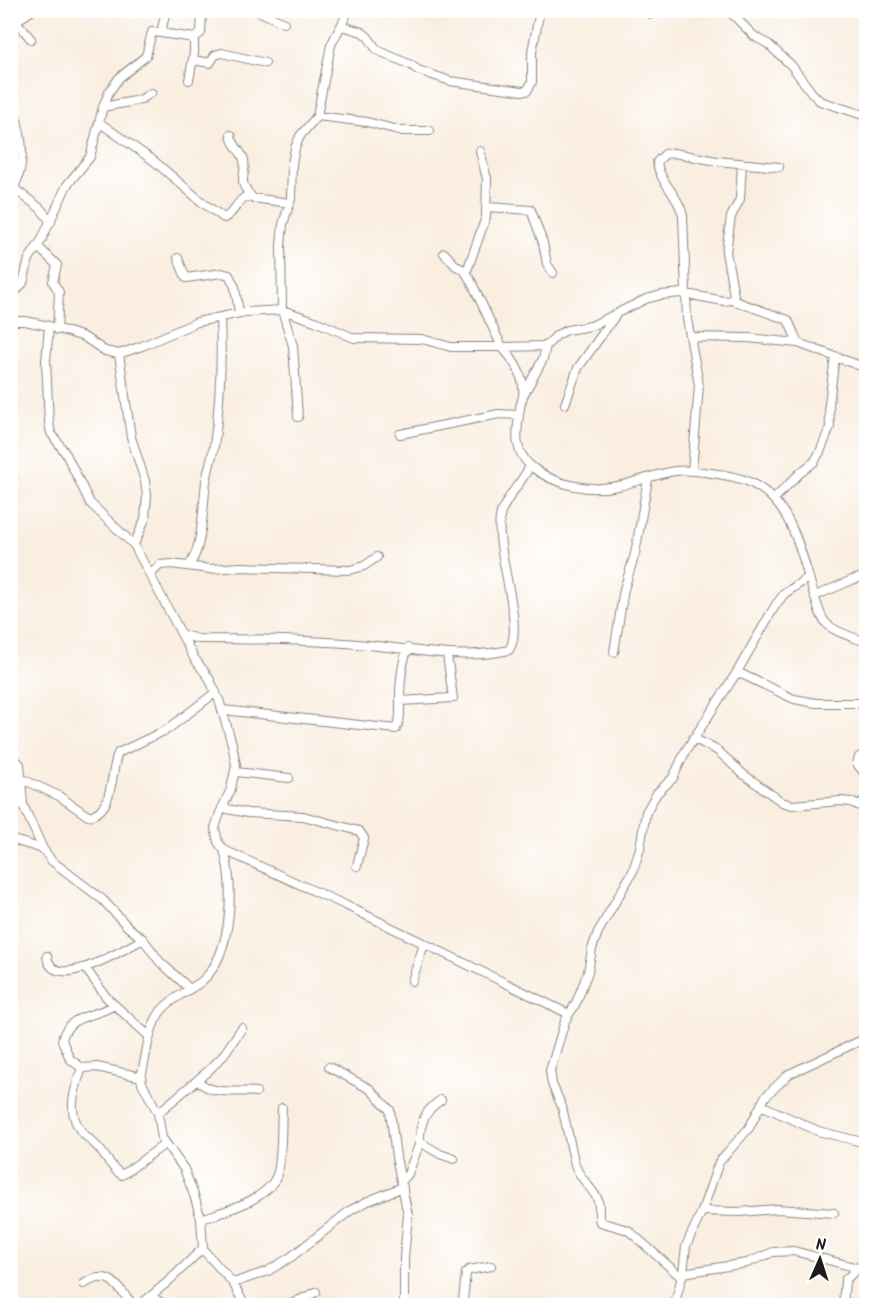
<svg xmlns="http://www.w3.org/2000/svg" width="877" height="1316" font-family="Kalam,sans-serif">
  <style>
    .lines { fill: none; stroke-linecap: round; stroke-linejoin: round }
    .street-casing { stroke: #8a857e; stroke-width: 10 }
    .street { stroke: #fff; stroke-width: 8 }
  </style>
  <rect width="100%" height="100%" fill="#fff"/>
  <filter id="ink" filterUnits="userSpaceOnUse"><feTurbulence type="fractalNoise" baseFrequency=".0167" numOctaves="2"/><feDisplacementMap in="SourceGraphic" scale="12" xChannelSelector="R" yChannelSelector="G"/><feConvolveMatrix kernelMatrix="1 2 1 2 8 2 1 2 1" color-interpolation-filters="sRGB"/></filter>
  <filter id="wash" filterUnits="userSpaceOnUse"><feTurbulence type="fractalNoise" baseFrequency=".008" numOctaves="4" result="noise"/><feDisplacementMap in="SourceGraphic" scale="24" xChannelSelector="R" yChannelSelector="G"/><feGaussianBlur stdDeviation="1.35" result="paint"/><feColorMatrix in="noise" values="0 0 0 0 0 0 0 0 0 0 0 0 0 0 0 0 0 1.4 0 .05"/><feComposite in="paint" operator="in"/></filter>
  <g filter="url(#wash)">
    <rect width="100%" height="100%" fill="#f9eee0"/>
  </g>
  <g filter="url(#ink)">
    <g class="lines">
      <defs>
        <path id="street" d="M256,10l28,13
          M728,10l26,26 14,8 23,21 21,28 8,8 46,15
          M10,14l21,25
          M650,14l4,-4
          M16,21l17,-11
          M342,26l20,6 6,5 9,13 34,15 7,5 32,11 72,10h5l5,-9v-30l8,-42
          M161,33l33,5 7,-5 1,-23
          M193,60l17,3 5,-8 7,-2 43,10
          M189,80l5,-27v-15
          M103,107l37,-7 11,-7
          M317,116l50,6 35,9h28
          M100,123l54,38 49,42 21,15c10,-4 12,-16 21,-21l45,6
          M231,135c1,10 10,15 13,25 3,17 -8,19 7,36
          M12,187l28,21 11,14
          M14,188c12,-26 9,-50 0,-77
          M487,207l44,3 12,33 4,21 6,9
          M38,247l19,18 -4,17 6,10 -2,38
          M444,253l12,13 8,4 4,-2 18,-51 1,-38 -7,-28
          M178,258l8,20 36,-5 7,2 6,12 4,26
          M464,270l7,11 31,66 44,-1
          M10,298l13,-15 6,-24 12,-18 26,-56 23,-28 13,-50 6,-15 10,-14 27,-22 6,-24 9,1 5,-23
          M732,300l56,20 10,23
          M10,321h15l24,5 35,11 21,14 14,3 23,-8 55,-24 48,-10 37,-2 33,11 39,17 68,1 29,8h51c11,12 23,30 21,48 0,5 -3,9 -3,13 -3,22 -8,43 12,59 22,18 58,25 86,19 19,-4 38,-12 57,-15 16,-2 57,4 72,10 47,20 54,74 68,117 3,8 5,19 11,25 9,10 28,14 40,19
          M49,326l-3,35 3,62 2,10 15,21 24,49 44,42 60,113 15,20 10,22 13,44 4,21 -5,24 -11,24 -5,15 3,14 6,8 121,55 224,109
          M690,337l58,1 50,5 68,25
          M119,354l12,83 14,44 2,14 -2,24 -11,26
          M523,396l20,-37 3,-13 11,-11 10,-5 24,-4 55,-27 15,-4 20,-2 43,8 8,-1 2,-5 -8,-43 5,-35 9,-18 2,-36
          M565,404l13,-36 37,-52
          M298,417l-5,-71 -11,-36 -1,-65 2,-21 8,-25 1,-35 3,-16 5,-12 17,-20 14,-71 18,-35
          M400,434l99,-20 20,1
          M692,471l7,-86 -12,-66 -4,-103c-4,-21 -24,-34 -26,-54l8,-8 9,-1 43,8 62,6
          M10,478l3,-1
          M775,498l25,-25 14,-11 6,-10 10,-25 -1,-23 6,-48
          M188,566c15,-14 15,-63 18,-84 2,-12 6,-24 8,-36 6,-42 8,-86 6,-128
          M151,574l9,-9 11,-1 39,5 30,-2 110,3 14,-4 13,-9
          M815,596l37,-16 14,-4
          M182,635l17,4c56,0 114,1 169,6 49,4 92,16 141,5 17,-24 -17,-106 -8,-137 6,-17 21,-31 29,-47
          M614,652l10,-63 11,-35 13,-75
          M737,672l57,27 22,4h50
          M400,701l53,-3 -6,-43
          M223,710l173,19c5,-10 4,-17 4,-28 0,-18 1,-36 8,-53
          M693,738l25,13 25,23 39,28 10,3 49,-4 10,1 15,7
          M866,753l-7,4 -2,7 9,11
          M10,754l10,10 3,41 20,44 9,12 51,39 25,27 15,12 17,23 30,27
          M236,772l53,6
          M22,779l37,17 29,20c27,-4 22,-44 30,-63l50,-24 48,-37
          M860,805l6,-7
          M222,808l26,5 55,3 56,15 5,7 -7,28
          M10,839l33,10
          M224,850c10,36 9,104 -22,131 -13,10 -31,17 -41,30 -14,19 -14,44 -20,66l1,6 16,30 4,25 22,31 10,26 7,24 2,29 3,5 27,30 12,23
          M47,956c5,39 79,-8 96,-17
          M86,969l21,29 43,39
          M412,981l12,-37
          M114,1005c-19,13 -46,8 -52,35l8,19 12,9 15,-1 44,10
          M329,1067l41,22 20,21 6,47 12,58 -4,42v49
          M82,1068c-7,20 -16,43 -1,63 6,7 14,12 20,20 6,8 13,20 21,24l43,-31
          M198,1081c15,15 38,9 58,11
          M441,1100c-16,10 -22,24 -21,42l20,12 14,5
          M761,1105l57,26 48,12
          M158,1113l50,-42 14,-14 20,-29
          M402,1181l6,-7 12,-32
          M702,1211l38,1 38,-3 56,4
          M201,1219c23,-8 66,-18 76,-44 5,-13 4,-51 5,-67
          M683,1273l64,-10 26,-11 21,-1 64,17h8
          M681,1277l-53,-47 -28,-8c-3,-8 1,-17 -3,-24 -7,-12 -18,-21 -22,-33l-13,-58 -10,-23 -2,-13 15,-50 11,-18 12,-31 4,-23 6,-17 35,-61 7,-23 6,-36 11,-19 16,-15 12,-26 52,-80 38,-66 9,-12 25,-17
          M233,1283l35,-12 23,-14 60,-47 17,-9 35,-14
          M84,1284c26,-17 33,3 50,22
          M151,1296l15,10
          M139,1306l32,-27 32,-31
          M287,1306l29,-14
          M460,1306l3,-6 3,-27 3,-3 22,-4
          M674,1306l9,-33 3,-27 16,-35 17,-49 30,-34 16,-31 24,-23 77,-36
          M843,1306l2,-26 13,-12"/>
      </defs>
      <use href="#street" class="street-casing"/>
      <use href="#street" class="street"/>
    </g>
  </g>
  <rect width="877" height="1316" fill="none" stroke="#fff" stroke-width="36"/>
  <g transform="translate(820 1259) rotate(3)" stroke="#ffffff" stroke-width="4.5" paint-order="stroke">
  <path d="M0-4.5L10 22L0 15L-10 22Z" fill="#1c1c1c"/>
  <text y="-9" font-size="16" font-weight="bold" text-anchor="middle" fill="#1c1c1c">N</text>
  </g>
</svg>
